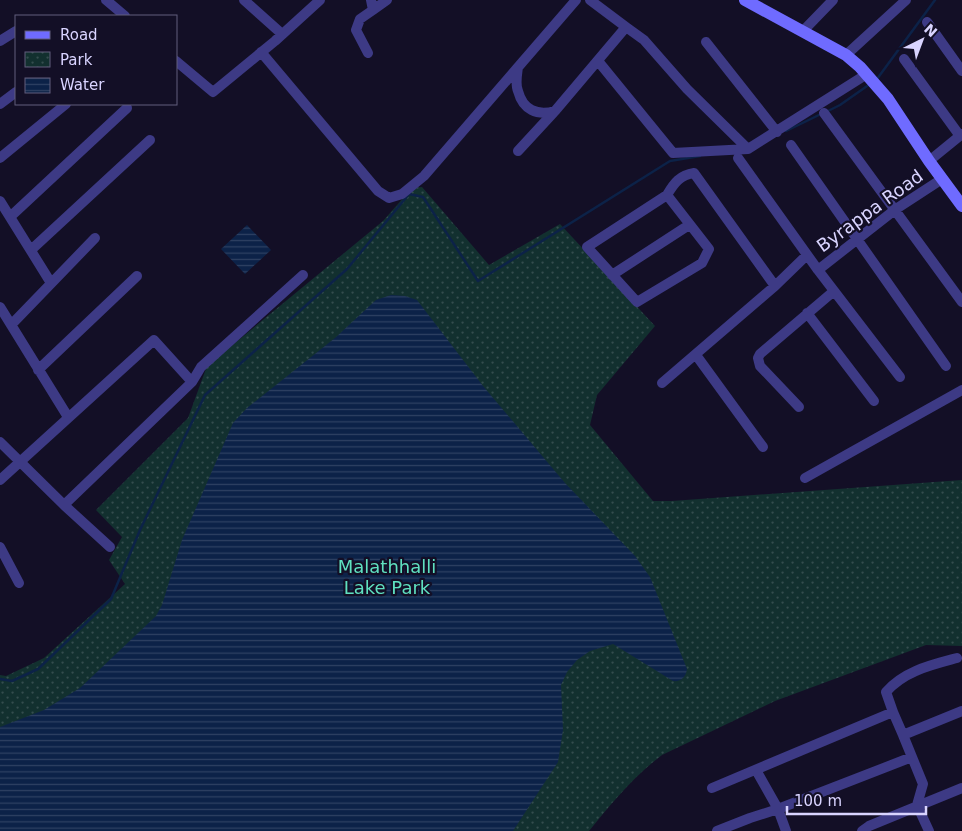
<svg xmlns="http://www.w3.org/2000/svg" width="962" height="831" font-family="'DejaVu Sans',sans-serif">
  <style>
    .park { fill: url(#park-dots) }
    .water { fill: url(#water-rules) }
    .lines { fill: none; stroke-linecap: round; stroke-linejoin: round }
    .stream { stroke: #0c2248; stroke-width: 2.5 }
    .street { stroke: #3d3a85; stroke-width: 10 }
    .secondary { stroke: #6f6bff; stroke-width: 12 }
    .labels { text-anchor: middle; stroke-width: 4.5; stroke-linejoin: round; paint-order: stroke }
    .street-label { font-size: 18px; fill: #d9d4ff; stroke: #130f26 }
    .park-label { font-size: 18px; fill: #5fe0c0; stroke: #130f26 }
  </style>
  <defs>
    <pattern id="park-dots" width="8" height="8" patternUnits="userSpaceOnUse" patternTransform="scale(1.25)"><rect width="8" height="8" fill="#12302f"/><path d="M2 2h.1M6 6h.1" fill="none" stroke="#344d4e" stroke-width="1.8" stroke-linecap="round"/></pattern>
    <pattern id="water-rules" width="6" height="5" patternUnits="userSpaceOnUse" patternTransform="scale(1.25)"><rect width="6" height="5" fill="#0c2248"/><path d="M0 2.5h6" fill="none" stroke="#2f4163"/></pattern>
  </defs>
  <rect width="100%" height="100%" fill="#130f26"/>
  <path class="park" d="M422,187l67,78 71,-41 95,102 -58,69 -7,30 63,76h19l290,-21v166l-36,-1 -151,56 -113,54c-28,21 -51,49 -73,76h-589v-156l6,1 38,-18 81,-74 -16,-24 13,-23 -26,-27 92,-92 19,-52 176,-145 29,-33z"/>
  <path class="water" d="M247,225l24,25 -26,24 -24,-25z
    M391,295l14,1 12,4 66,86 82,97 70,73 15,21 37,92c-1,8 -6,13 -14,12l-60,-37 -23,7 -13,9 -10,12 -6,13 2,45 -5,32 -45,69h-513v-104l44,-17 36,-22 76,-72 6,-11 20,-65 51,-117 14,-15 88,-70 41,-38z"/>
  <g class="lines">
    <path class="stream" d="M877,79l58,-79
      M826,112l14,-7 30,-21
      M786,131l35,-17
      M0,679l12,2 26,-12 73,-70 29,-69 65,-135 142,-126 62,-75 14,3 55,84 192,-120 30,-5"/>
    <path class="street" d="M106,0l19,16
      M244,0l38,34
      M371,0l2,10 14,-10
      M927,22l35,49
      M626,27l18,13 43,49 61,60
      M803,31l30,-31
      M0,41l16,-10
      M706,42l71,90
      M261,52l117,139 11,7 13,-4 22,-18 152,-176
      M368,53l-12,-23 4,-11 13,-9
      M846,55l60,-55
      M904,59l56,77
      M176,61l37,31 62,-51 45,-41
      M598,61l75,92 75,-4 119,-75
      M518,67c-1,8 -3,17 0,24 5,19 19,25 37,20l71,-84 -36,-27
      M0,104l16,-12
      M824,113l138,189
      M791,145l155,221
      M518,151l36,-39
      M0,158l66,-54
      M738,158l80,112 82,107
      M929,161l33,-27
      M667,195l42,54 -7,14 -65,39 -50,-55z
      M667,195c7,-12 13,-20 27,-22l81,113 32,-31
      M0,201l51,82
      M10,217l117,-109
      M31,250l119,-110
      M818,270l78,-61 46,-30
      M612,275l77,-50
      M0,307l68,110
      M807,313l67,88
      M11,325l84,-87
      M696,355l67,92
      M38,370l99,-94
      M192,382l9,-15 102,-92
      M662,383l113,-97
      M799,407l-39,-41 -2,-8 2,-4 74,-63
      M0,442l64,63 46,42
      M805,478l157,-88
      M0,480l154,-140 38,42 -128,123
      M0,547l19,36
      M893,712l-7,-20c18,-21 45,-27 71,-34
      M756,770l22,39 8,22
      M712,788l181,-76 10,23
      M717,831l33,-13 28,-9 134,-52
      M862,831l7,-5 93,-38
      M929,831l-12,-26 6,-21 -20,-49 59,-24"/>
    <path class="secondary" d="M745,0l101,55 14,12 28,32 41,62 33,45"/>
  </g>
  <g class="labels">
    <g class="street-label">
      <text transform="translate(870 211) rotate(-36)" y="6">Byrappa Road</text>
    </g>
    <g class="park-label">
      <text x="387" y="573">Malathhalli<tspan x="387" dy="21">Lake Park</tspan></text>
    </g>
  </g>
  <rect x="15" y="15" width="162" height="90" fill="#130f26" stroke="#625e7d"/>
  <rect x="25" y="31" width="25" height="8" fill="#6f6bff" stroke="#625e7d"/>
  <text x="60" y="40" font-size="15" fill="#d9d4ff">Road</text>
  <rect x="25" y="52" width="25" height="15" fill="url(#park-dots)" stroke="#625e7d"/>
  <text x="60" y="65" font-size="15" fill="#d9d4ff">Park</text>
  <rect x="25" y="78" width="25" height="15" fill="url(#water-rules)" stroke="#625e7d"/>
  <text x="60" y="90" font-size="15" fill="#d9d4ff">Water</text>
  <g transform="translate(922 40) rotate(42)" stroke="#130f26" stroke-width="4" paint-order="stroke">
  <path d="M0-4L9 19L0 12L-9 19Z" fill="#d9d4ff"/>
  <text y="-8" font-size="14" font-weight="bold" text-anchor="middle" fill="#d9d4ff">N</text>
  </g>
  <path d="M787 806v8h139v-8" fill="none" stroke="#d9d4ff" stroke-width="2.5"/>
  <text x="794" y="806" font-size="15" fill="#d9d4ff" stroke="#130f26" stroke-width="4" paint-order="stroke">100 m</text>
</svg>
